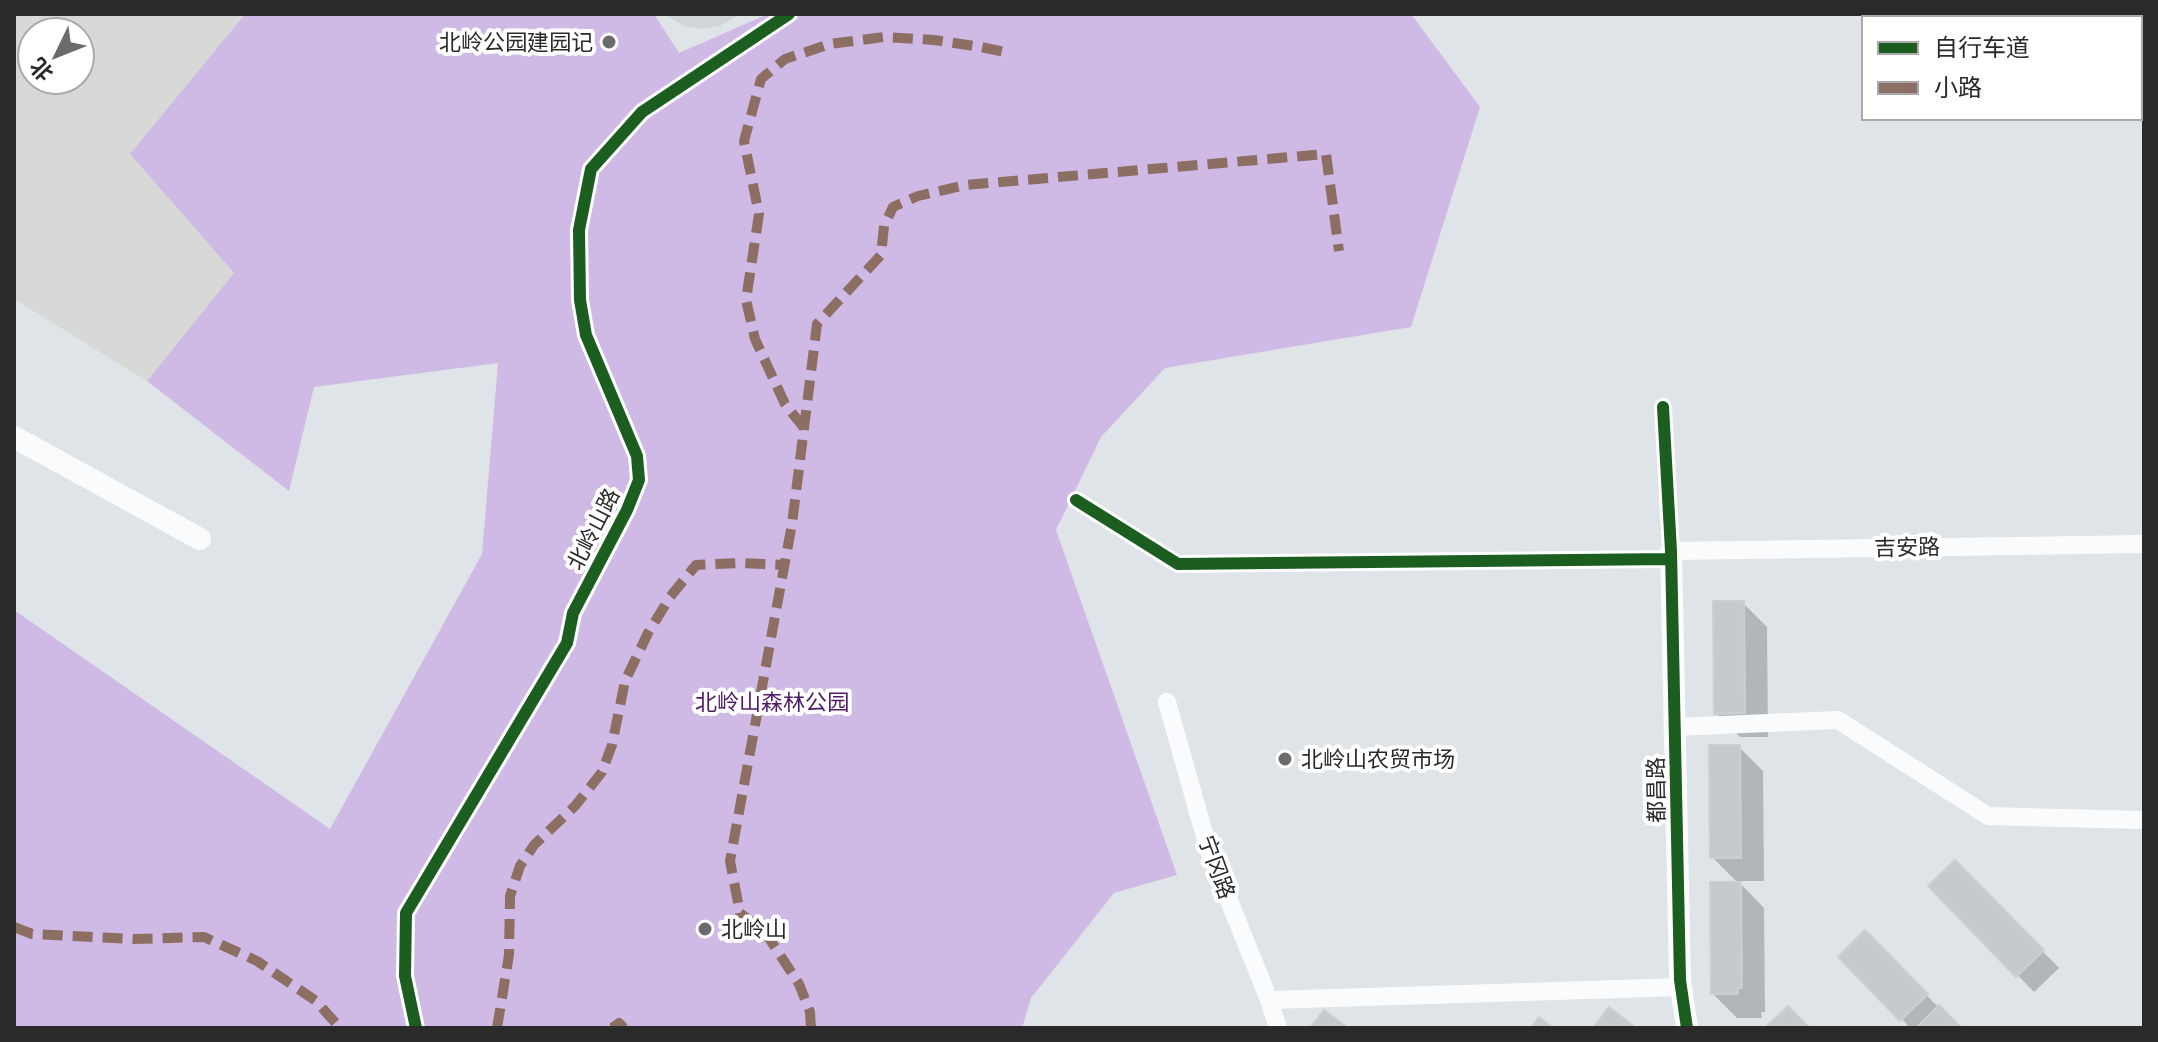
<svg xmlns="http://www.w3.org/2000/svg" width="2158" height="1042" font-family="'Exo 2','Noto Sans SC',sans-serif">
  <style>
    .industrial { fill: #d6d9d6; fill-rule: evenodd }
    .green { fill: #cfbae5 }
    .plaza { fill: #d1d5da }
    .shadow { fill: #0003 }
    .building { fill: #c6cacd; stroke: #cbcfd3; stroke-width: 2 }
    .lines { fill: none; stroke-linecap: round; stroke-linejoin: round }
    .minor { stroke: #fafbfc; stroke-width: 18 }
    .tertiary { stroke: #fafbfc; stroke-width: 22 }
    .quiet { stroke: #8d6e63; stroke-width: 10; stroke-dasharray: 20 10; stroke-linecap: butt }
    .cycleway-casing { stroke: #fff; stroke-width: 17 }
    .cycleway { stroke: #1b5e20; stroke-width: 12 }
    .poi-dot { fill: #696b6c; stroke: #fff; stroke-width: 3 }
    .labels { text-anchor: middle; stroke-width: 8; stroke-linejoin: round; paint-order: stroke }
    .poi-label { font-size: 22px; fill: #2a2a2a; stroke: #fff; text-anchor: start }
    .street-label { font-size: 22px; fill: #2a2a2a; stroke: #fff }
    .park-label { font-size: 22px; fill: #4f1a67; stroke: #fff }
  </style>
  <rect width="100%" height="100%" fill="#dfe4e8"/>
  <path class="industrial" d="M14,14h231l-115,140 104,119 -87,108 -133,-82zM32,32h48v48h-48z"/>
  <path class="green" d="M245,14h409l25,39 89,-39h643l69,93 -69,220 -246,41 -64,69 -45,93 121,345 -63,18 -83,105 -9,30h-1008v-418l316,219 152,-275 16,-191 -184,24 -25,104 -142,-110 87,-108 -104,-119z"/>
  <path class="plaza" d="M664,14h76l-20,12 -18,3 -18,-3z"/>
  <path class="shadow" d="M1743,603l24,24 1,110h-28l-24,-24z
    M1739,747l24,24 1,110h-26l26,27 1,104h-4l1,6h-25l-24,-24 26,-110 -27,-27z
    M1955,862l104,106 -25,24 -103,-106z
    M1865,933l94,95h-49l-8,-9z"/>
  <path class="building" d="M1713,601h31l1,112 -31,1z
    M1709,745h31l1,113h-31z
    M1955,860l89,90 -28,27 -88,-91z
    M1710,882h31l1,106h-4v6h-27z
    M1865,930l63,64 -28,27 -62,-64z
    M1939,1005l23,23h-46z
    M1788,1006l22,22h-45z
    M1609,1007l27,21h-43z
    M1324,1010l24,18h-38z
    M1539,1017l14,11h-22z"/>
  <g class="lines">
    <path class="minor" d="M1663,407l8,144 473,-7
      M1076,500l102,64 493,-5
      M1167,702l42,149 60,149 9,28
      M1675,727l163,-7 150,96 156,4
      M1269,1000l412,-13
      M416,1028l-11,-52 1,-63 161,-270 6,-30 54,-103 12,-30 -2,-24 -51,-121 -6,-35 -1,-70 12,-61 51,-57 147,-98"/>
    <path class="tertiary" d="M14,437l186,102
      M1671,551l9,429 7,48"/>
    <path class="quiet" d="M804,428l-19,-24 -30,-65 -9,-39 13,-86 -15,-73 17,-62 24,-20 45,-15 54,-7 50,3 47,7 28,6
      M14,927l18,7 103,5 69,-2 53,24 59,40 24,27
      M497,1028l12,-73 1,-59 10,-30 14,-21 41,-39 27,-34 10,-27 13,-64 23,-48 22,-36 26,-32 43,-2 45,2
      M612,1028l7,-5 5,5
      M811,1028l-1,-16 -11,-28 -34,-52 -25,-19 -10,-52 62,-337 25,-200 64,-69 3,-29 9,-19 25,-11 48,-11 360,-31 13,97"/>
    <defs>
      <path id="cycleway" d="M1663,407l8,144 9,429 7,48
        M1076,500l102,64 493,-5
        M416,1028l-11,-52 1,-63 161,-270 6,-30 54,-103 12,-30 -2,-24 -51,-121 -6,-35 -1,-70 12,-61 51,-57 147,-98"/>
    </defs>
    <use href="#cycleway" class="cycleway-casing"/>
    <use href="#cycleway" class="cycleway"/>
  </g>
  <g class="poi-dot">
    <circle cx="609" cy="42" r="8"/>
    <circle cx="1285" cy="759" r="8"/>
    <circle cx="705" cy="929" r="8"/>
  </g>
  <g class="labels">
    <g class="poi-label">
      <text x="593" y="50" text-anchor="end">北岭公园建园记</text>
      <text x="1301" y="767">北岭山农贸市场</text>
      <text x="721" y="937">北岭山</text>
    </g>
    <g class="street-label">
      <text transform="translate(593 529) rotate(-63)" y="8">北岭山路</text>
      <text transform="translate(1907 547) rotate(-1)" y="8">吉安路</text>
      <text transform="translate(1656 790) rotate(-91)" y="8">都昌路</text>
      <text transform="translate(1217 867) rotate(70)" y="8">宁冈路</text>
    </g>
    <g class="park-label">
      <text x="772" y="710">北岭山森林公园</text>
    </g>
  </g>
  <rect width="2158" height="1042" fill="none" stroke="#2a2a2a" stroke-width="32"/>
  <rect x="1862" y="16" width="280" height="104" fill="#ffffff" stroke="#aaaaaa" stroke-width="2"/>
  <rect x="1878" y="42" width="40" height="12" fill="#1b5e20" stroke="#aaaaaa" stroke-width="2"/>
  <text x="1934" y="56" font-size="24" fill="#2a2a2a">自行车道</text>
  <rect x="1878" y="82" width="40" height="12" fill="#8d6e63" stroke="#aaaaaa" stroke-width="2"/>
  <text x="1934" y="96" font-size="24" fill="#2a2a2a">小路</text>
  <g transform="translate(56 56) rotate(227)"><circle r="38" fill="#ffffff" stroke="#aaaaaa" stroke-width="2"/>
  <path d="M0-6L14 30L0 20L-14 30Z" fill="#696b6c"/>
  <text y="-12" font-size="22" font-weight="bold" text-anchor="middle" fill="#2a2a2a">北</text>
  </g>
</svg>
